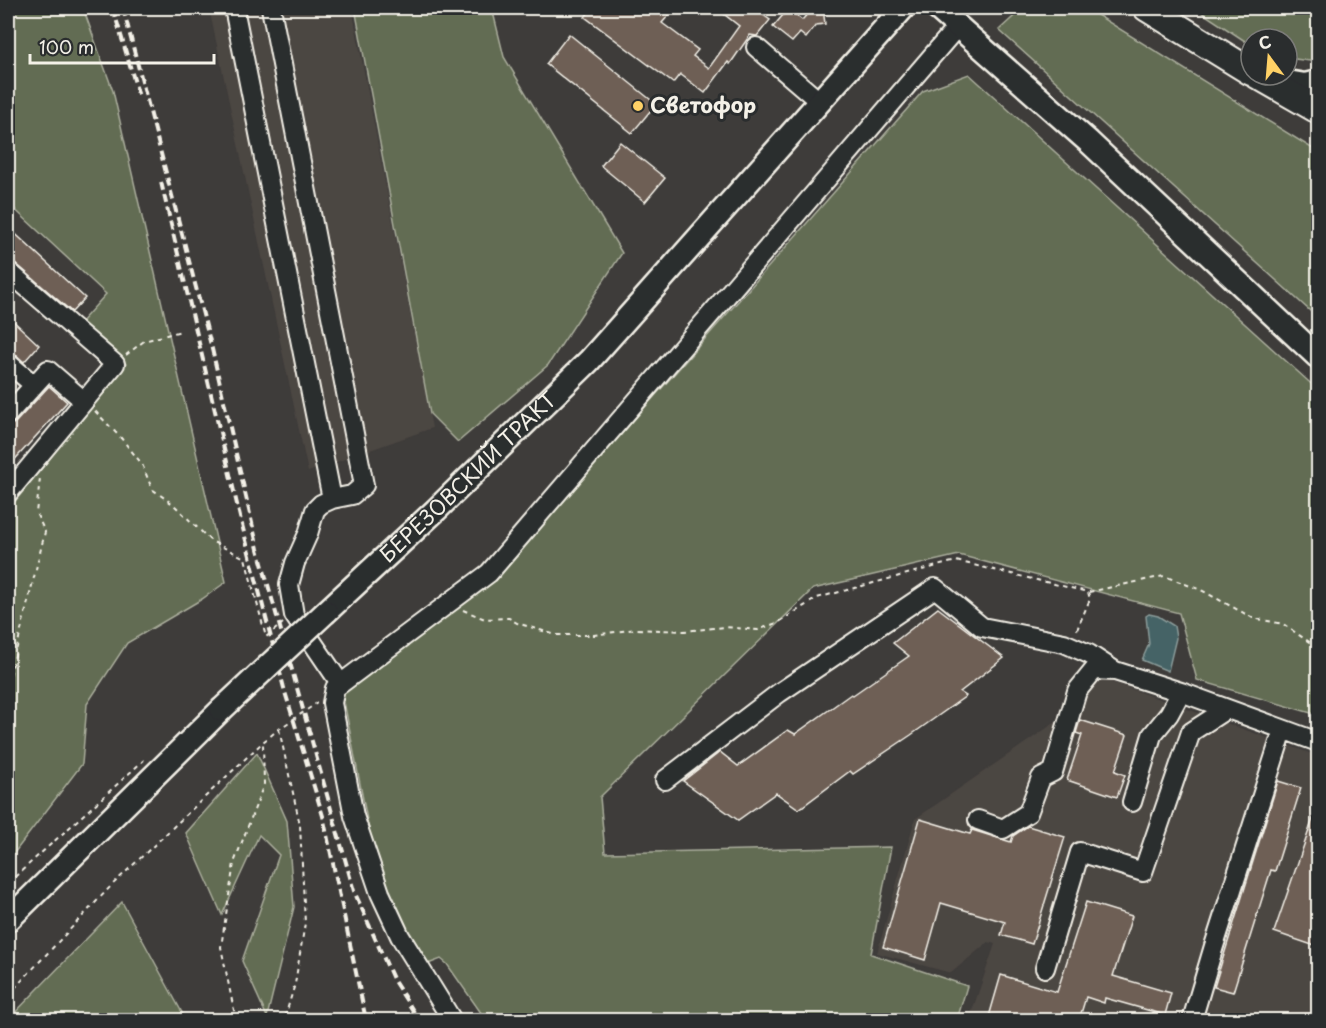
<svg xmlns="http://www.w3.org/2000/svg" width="1326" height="1028" font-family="'Playpen Sans',sans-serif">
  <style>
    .built { fill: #4c4642 }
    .green { fill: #626c52; stroke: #abae9d; stroke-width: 1.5 }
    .water { fill: #456366; stroke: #8b9c9a; stroke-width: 1.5 }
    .building { fill: #6e5e55; stroke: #f4f1e8; stroke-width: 1.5 }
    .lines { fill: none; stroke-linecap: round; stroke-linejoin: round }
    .minor-casing { stroke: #f4f1e8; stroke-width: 22 }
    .major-casing { stroke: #f4f1e8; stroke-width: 27 }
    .highway-casing { stroke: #f4f1e8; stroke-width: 30 }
    .path { stroke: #f4f1e8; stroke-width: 2; stroke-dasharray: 4.5 4.5; stroke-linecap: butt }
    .minor { stroke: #2a2d2e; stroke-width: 18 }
    .major { stroke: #2a2d2e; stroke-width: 22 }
    .highway { stroke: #2a2d2e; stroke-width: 26 }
    .rail { stroke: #f4f1e8; stroke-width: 4; stroke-dasharray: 9 4.5; stroke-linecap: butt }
    .major-bridge-casing { stroke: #f4f1e8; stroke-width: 27; stroke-linecap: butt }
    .major-bridge { stroke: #2a2d2e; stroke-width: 22 }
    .poi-dot { fill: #ffd166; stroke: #2a2d2e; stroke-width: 2 }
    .labels { text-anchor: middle; stroke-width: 6; stroke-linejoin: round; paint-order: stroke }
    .poi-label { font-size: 21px; font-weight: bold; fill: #f4f1e8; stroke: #2a2d2e; text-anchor: start }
    .street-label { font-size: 21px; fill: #f4f1e8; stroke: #2a2d2e }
  </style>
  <rect width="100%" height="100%" fill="#3e3c3a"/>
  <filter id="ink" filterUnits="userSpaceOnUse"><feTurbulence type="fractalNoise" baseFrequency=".0167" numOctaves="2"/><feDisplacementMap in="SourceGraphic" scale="12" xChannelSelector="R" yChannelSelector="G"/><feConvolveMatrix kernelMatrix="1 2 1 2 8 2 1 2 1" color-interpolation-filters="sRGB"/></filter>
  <g filter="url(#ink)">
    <path class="built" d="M209,8h143l80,420 -124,44z
      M1081,671l237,85v264h-349l26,-76 -7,-2 -37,31 -74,-20 38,-134 145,-100z"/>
    <path class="green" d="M8,8h75l30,83 113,491 -24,17 -75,44 -40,61 -5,60 -74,97v-351l118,-146 -45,-42 25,-28 -98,-91z
      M355,8h137l12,49 118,196 -74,112 -90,77 -28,-28z
      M1023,8h63l232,144v166l-319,-288z
      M1195,8h123v54l-31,-4v-19h-36v6z
      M969,74l349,316v325l-121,-35 -18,-67 -220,-58 -146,34 -213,208 5,56 286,-6 -20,107 96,32 -10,34h-471l-39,-56 -6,-5 -13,5 -31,-45 -22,-58 -34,-175 152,-106 430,-489z
      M257,753l30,68 7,86 -27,110 -25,-56 37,-106 -20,-20 -37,80 -36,-82z
      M122,902l64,118h-178z"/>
    <path class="water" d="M1149,614l9,2 16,10 2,12 -8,33 -26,-11 7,-16 -3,-28z"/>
    <path class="building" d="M592,8h83l-13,15 36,27 -5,6 16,12 30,-42 -23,-18h37l17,12 -13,16 -7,-1 -20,29 -2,-2 -23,31 -25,-19 -7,9 -88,-66z
      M813,8h18l-7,8 1,8 -9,1 -10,13 -6,-5 -8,9 -19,-15 15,-18 14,11z
      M569,34l87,70 -24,29 -86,-69z
      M620,142l45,36 -20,24 -44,-36z
      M8,227l77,71 -13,14 -57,-49 -7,-3z
      M8,316l31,29 -15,17 -9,-8 -7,-2z
      M49,386l18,16 -59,65v-40l8,-5z
      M938,608l66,50 -44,34 6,4 -55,39 -58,39 -3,-3 -51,38 -23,-16 -38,27 -55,-39 37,-29 18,14 50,-36 7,4 56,-40 2,1 56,-39 -16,-13z
      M1080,720l47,15 -12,36 10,4 -8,22 -50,-17 15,-45 -6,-2z
      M1278,781l23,7 -26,83 -4,-1 -38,122 -19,-5z
      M1317,807h1v140l-44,-15z
      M920,819l50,15 2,-4 39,12 2,-6 15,-10 37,11 -33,107 -31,-9 4,-13 -64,-19 -16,57 -42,-13z
      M1086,902l46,14 -19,60 58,17 -6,22 -60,-17 -1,5 -18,-6 -7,23h-91l13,-45 56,17z"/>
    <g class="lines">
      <defs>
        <path id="minor" d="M234,8l98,491 20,-4 12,-10 -93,-477
          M756,47l64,55
          M8,271l107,93 -107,129
          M8,363l26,22
          M8,414l40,-44 36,31
          M332,499l-11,5 -6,6 -7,24 -13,29 -6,22 5,30 46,68
          M665,780l114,-87 156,-105 47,39 82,16 25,11 26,17
          M1132,802l20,-67 17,-21 12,-22 137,50
          M978,820l25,9 25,-16 13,-35 12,-6 24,-81 17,-21 21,1 66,21
          M1045,968l35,-116 63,20 48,-140 34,-22
          M452,1020l-52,-84 -20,-43 -26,-77 -22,-113 3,-15 154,-115 468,-546
          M1192,1020l22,-74 69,-216"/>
        <g id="major">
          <path d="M937,8l152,134 229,215"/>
          <path d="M1270,79l35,6 13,-3"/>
          <path id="s1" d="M326,612l110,-102 153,-149 314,-353"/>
          <path d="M8,920l213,-210"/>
        </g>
        <path id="highway" d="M1147,8l104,64
          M1257,75l61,35"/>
      </defs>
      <use href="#minor" class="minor-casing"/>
      <use href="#major" class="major-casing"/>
      <use href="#highway" class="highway-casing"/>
      <path class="path" d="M126,355l18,-14 37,-10
        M95,411l26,27 21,26 10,25 22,16 37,36 34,17 21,79 17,-14
        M1089,592l75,-16 37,14 52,28 30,6 35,24
        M463,610l22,9 24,-1 8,5 39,12h38l42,-6 48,2 41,-4 33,3 21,-8 38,-24 139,-37 132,31 2,7 -14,33
        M8,684l37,-152 -9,-19 4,-35
        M279,729l21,96 5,98 -10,61 -11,36
        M8,883l136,-123
        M8,995l104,-110 151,-143 16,-13 38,-26
        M236,1020l-15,-73 13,-84 30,-79 -1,-41"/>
      <use href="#minor" class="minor"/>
      <use href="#major" class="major"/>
      <use href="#highway" class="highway"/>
      <path class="rail" d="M113,8l26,89
        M123,8l89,341 46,200 96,342 40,90 25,39
        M161,182l79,335 45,175 38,124 43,204"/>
      <defs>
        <path id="major-bridge" d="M221,710l105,-98"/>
      </defs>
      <use href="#major-bridge" class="major-bridge-casing"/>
      <use href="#major-bridge" class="major-bridge"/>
    </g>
  </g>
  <circle class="poi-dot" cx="638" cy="106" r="6"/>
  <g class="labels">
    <g class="poi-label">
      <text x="650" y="113">Светофор</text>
    </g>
    <g class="street-label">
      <text dy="7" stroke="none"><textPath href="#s1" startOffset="196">БЕРЁЗОВСКИЙ ТРАКТ</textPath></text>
    </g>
  </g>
  <rect width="1326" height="1028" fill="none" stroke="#2a2d2e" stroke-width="30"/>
  <rect x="15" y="15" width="1296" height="998" fill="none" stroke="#f4f1e8" stroke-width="2" filter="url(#ink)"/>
  <g transform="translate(1269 57) rotate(344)"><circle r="28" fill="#2a2d2e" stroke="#7b7b78" stroke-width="1.5"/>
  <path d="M0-4.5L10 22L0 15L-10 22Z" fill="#ffd166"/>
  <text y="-9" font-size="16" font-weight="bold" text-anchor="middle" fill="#f4f1e8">С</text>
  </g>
  <path d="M30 54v9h184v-9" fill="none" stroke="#f4f1e8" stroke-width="3"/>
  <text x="39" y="54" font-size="18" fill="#f4f1e8" stroke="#2a2d2e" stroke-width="4.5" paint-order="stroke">100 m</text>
</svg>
